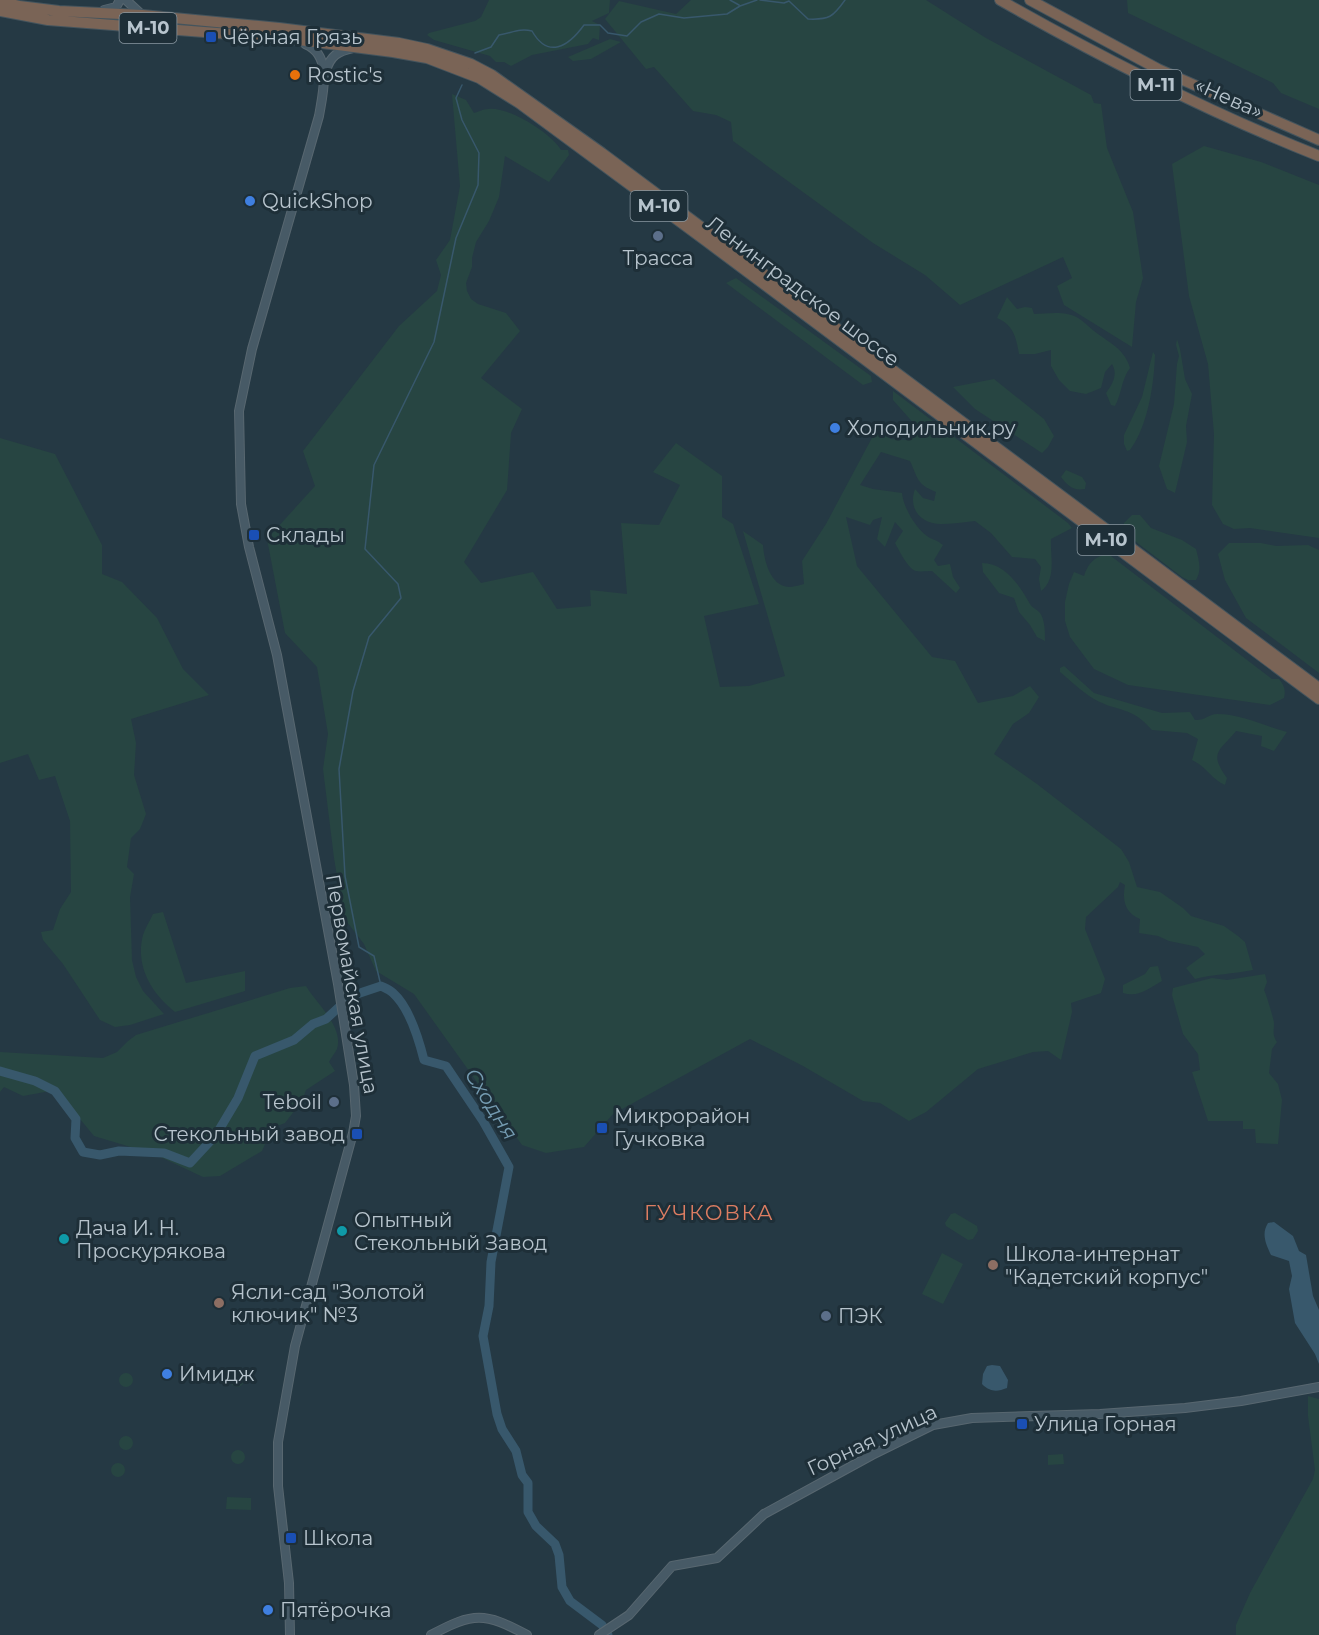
<svg xmlns="http://www.w3.org/2000/svg" width="1319" height="1635" font-family="Montserrat,sans-serif">
  <style>
    .green { fill: #274542 }
    .water { fill: #38586c }
    .lines { fill: none; stroke-linecap: round; stroke-linejoin: round }
    .stream { stroke: #38586c; stroke-width: 1.5 }
    .river { stroke: #38586c; stroke-width: 9 }
    .secondary-casing { stroke: #586770; stroke-width: 10 }
    .highway-casing { stroke: #44545d; stroke-width: 12 }
    .secondary { stroke: #475a66; stroke-width: 8 }
    .highway { stroke: #7a6456; stroke-width: 10 }
    .transit-dot { fill: #1a4fb4; stroke: #1e2f38; stroke-width: 2 }
    .food-dot { fill: #e8710a; stroke: #1e2f38; stroke-width: 2 }
    .shop-dot { fill: #3f7fe0; stroke: #1e2f38; stroke-width: 2 }
    .service-dot { fill: #5c6f8a; stroke: #1e2f38; stroke-width: 2 }
    .culture-dot { fill: #0f9aa8; stroke: #1e2f38; stroke-width: 2 }
    .education-dot { fill: #8d6e63; stroke: #1e2f38; stroke-width: 2 }
    .labels { text-anchor: middle; stroke-width: 6; stroke-linejoin: round; paint-order: stroke }
    .shield { fill: #1e2f38; stroke: #8997a0; stroke-width: 1.5 }
    .shield-label { font-size: 18px; font-weight: bold; fill: #b7c4cd }
    .poi-label { font-size: 20px; fill: #b7c4cd; stroke: #1e2f38; text-anchor: start }
    .street-label { font-size: 20px; fill: #b7c4cd; stroke: #1e2f38 }
    .water-label { font-size: 21px; font-style: italic; fill: #759cb2; stroke: #1e2f38 }
    .neighbourhood-label { font-size: 21px; letter-spacing: 1.5px; fill: #dd7d62; stroke: #1e2f38 }
  </style>
  <rect width="100%" height="100%" fill="#253944"/>
  <path class="green" d="M489,0h121l-1,13 -17,8 8,4 -1,15 -6,-2 -5,6 -56,11 -21,11 -7,-4h-8l-6,-6 -56,-16 -7,-5 2,-2 46,-12 6,-4z
    M691,0h235l60,38 105,57 3,8 7,1 6,44 26,64 10,66 -7,24 -4,45 -68,-42 -7,-19 15,-8 -9,-21 -103,48 -35,-30 -52,-32 -140,-102 -2,-19 -15,-7 -23,-4 -39,-44 -8,2 -41,-50 14,-18 57,13z
    M1127,0h192v109l-38,-16 -8,-10 -145,-70z
    M610,39l11,3 -30,17 -18,2 -5,-4z
    M452,94l14,6 8,13c4,-1 9,-4 14,-4 20,-3 63,24 73,41h7l1,5 -20,27 -44,-26 -6,41 -10,24 -13,21 -4,16v9l-6,16 1,8 4,8 7,5 28,9 14,18 -39,47 41,31 -11,24 -4,57 -43,72 17,21 52,-11 24,37 34,-3 -1,-16 37,4 -6,-71 38,2 21,-40 -27,-13 23,-29 46,33v41l11,7 26,80 -55,12 16,71 29,-1 36,-10 -42,-145 20,14c1,15 7,41 26,42 4,0 11,-2 15,-3l-2,-23 24,-37 48,-90 8,-8 6,6 2,7 16,1 -2,-10 12,-4 -23,-26v-9l175,132 4,5 -21,11c-1,17 6,40 -10,52l-2,-12 2,-12 -6,-8 -23,-2 -21,-24 -16,-12c-11,1 -23,3 -34,3 -21,0 -33,-16 -26,-35l8,9 11,3 2,-9c-20,-8 -18,-14 -26,-31l-29,-9 -21,33 13,4 29,4c1,14 15,38 28,45 5,2 8,3 13,7l-9,15 4,6 12,-2 3,13 7,11 -4,5 -24,-22c-4,0 -12,1 -16,0 -8,-2 -17,-21 -21,-28l8,-12 -8,-9 -10,25 -8,-8 5,-22 -9,3 -3,5 -24,-8 11,49 75,91 23,4 23,42 35,-7 17,-10 9,11 -10,16 -16,11 -19,30 43,30 84,65 8,13 8,25 23,5 23,16 8,8 33,10 14,10 7,6 8,28c-20,4 -39,4 -58,9l-9,-11 19,-14 -7,-7 -29,-6 -11,-5 -19,-3 1,-14c-15,-6 -18,-19 -15,-34l-5,-3 -2,5 -32,30 -1,12 20,50 -4,14 -30,10 1,9 -11,48 -13,-9 -15,1 -55,17 -52,43 -17,9 -29,-18 -17,-2 -60,-35 -53,-27 -137,75 -29,33 -38,6 -24,-8 -108,-151 -38,-23 -12,-27 -20,-26 -10,-60 -11,-89 5,-35 -11,-67 -32,-34 -18,-94 48,-53 -12,-35 96,-125 38,-35 4,-16 -5,-15 14,-20 10,-54z
    M1204,146l57,16 58,23v353l-69,-10 -16,1 -11,-5 -11,-19 2,-71 -6,-70 -19,-68 -17,-132z
    M736,278l135,98 1,6 -9,3 -137,-102z
    M1007,297l10,12 8,-2 7,1 2,6c10,0 23,-2 33,0 13,2 18,10 27,17 14,11 31,18 36,37 -9,12 -8,25 -15,38l-4,-1 -5,-12c7,-9 12,-19 6,-29l-7,8 -4,16 -15,6 -16,-3 -11,-11 -8,-14v-16l-16,4h-16c-3,-18 -6,-29 -22,-36z
    M1177,339l3,10 5,30 7,15 -6,32 1,16 -12,51 -8,-4 -8,-23 15,-62 3,-40 2,-8 -3,-11z
    M1153,352l2,3c-1,29 -7,71 -25,95l-3,1 -3,-7v-9l18,-38z
    M994,379l50,40 10,17 -6,11 -6,6 -67,-44 -22,-22z
    M0,438l55,16 47,91v29l20,8 35,36 26,51 26,26 -78,24 5,24 -2,32 12,39 -6,15 -9,9 -4,29 7,7 -4,23 2,63 4,17 7,14 21,23 -34,11 -15,2 -15,-7 -37,-56 -20,-24 -2,-8 12,-2 7,-21 11,-17 -1,-71 -15,-45 -16,4 -11,-26 -28,9z
    M1066,470l16,7 4,6 -1,6c-12,2 -17,-3 -24,-12z
    M1132,515h8l11,13 31,12 14,9c3,12 6,20 0,31h-8l-6,-3 -59,-45 1,-9z
    M1229,543h32l15,3 32,-1 11,5v123l-73,-55 -21,-38 -7,-26z
    M1107,553l165,126h7c5,6 7,11 5,19l-14,7 -142,-20 -34,-16 -24,-32 -5,-16v-19l4,-18 5,-12 10,4c4,-13 10,-18 23,-23z
    M982,563c23,0 38,23 48,41 2,4 7,5 10,9 5,7 5,19 5,28l-8,-4 -7,-12 -11,-13 -5,-14 -15,-5 -16,-21z
    M1064,666l30,27 68,20 28,-1 5,8c9,1 14,-6 22,-6 25,0 47,12 70,18l-13,19 -13,-5 1,-10 -26,-5c-16,20 -28,21 -9,47l-2,7c-14,-6 -18,-18 -33,-25l6,-21 -11,-6 -35,-3c-22,-25 -33,-17 -58,-31 -12,-7 -23,-18 -34,-27v-4z
    M163,912l23,71 59,-12v20l-70,21c-24,-19 -40,-46 -32,-77 2,-7 7,-14 10,-21z
    M1158,966l4,15c-13,7 -23,17 -39,12v-8l22,-11 5,-7z
    M1265,974l2,8 -3,8c2,3 10,30 10,33 0,8 -2,12 3,19l-5,7 -3,24 9,11 4,16 -4,44 -22,-1 -1,-14h-12v-8h-35l-16,-49 8,-2 -2,-16 -15,-20 -11,-39 1,-7 39,-10 15,2z
    M306,986c10,17 38,41 31,63 -2,4 -6,9 -8,13l6,9 -29,19 -4,11 -17,22 -13,5 -10,23 -42,25 -17,1 -49,-23 -60,-18 -38,-46 -33,6 -19,-9 -4,5v-40l103,6 14,-6 11,-11 8,-6 154,-47z
    M955,1213l22,13 1,5 -5,8 -5,1 -22,-14 -1,-3 6,-9z
    M942,1253l21,11 -20,40 -21,-10z
    M230 1380a7 7 0 1 1 14 0a7 7 0 1 1-14 0Z
    M119 1380a7 7 0 1 1 14 0a7 7 0 1 1-14 0Z
    M1308,1396l11,3v236h-83v-10l14,-32 63,-114 2,-9 -7,-54z
    M119 1443a7 7 0 1 1 14 0a7 7 0 1 1-14 0Z
    M231 1457a7 7 0 1 1 14 0a7 7 0 1 1-14 0Z
    M1063,1454l1,10 -16,1v-10z
    M111 1470a7 7 0 1 1 14 0a7 7 0 1 1-14 0Z
    M227,1497l24,1v12l-25,-1z"/>
  <path class="water" d="M1274,1222l19,14 6,15 7,4 7,41 6,14v54l-4,-10 -20,-31 -6,-34 3,-13 -3,-15 -18,-6c-5,-11 -10,-21 -3,-32z
    M992,1365l8,1 8,14 -1,8c-10,4 -17,4 -25,-4l1,-10 4,-8z"/>
  <g class="lines">
    <path class="stream" d="M730,0l9,5
      M760,0l24,3 5,-2 19,18c21,1 25,-2 37,-19
      M475,53l16,-6 8,-12c13,-2 20,-7 33,-4 16,28 36,16 52,-6h16l8,8 19,3 14,-14 18,-8 25,4 43,-4 13,-8 17,-6
      M381,986l-7,-30 -15,-9 -14,-71 -6,-107 14,-78 16,-54 32,-39 -3,-14 -33,-35 9,-84 60,-123 22,-104 22,-53 1,-32 -17,-33 -6,-22 6,-13"/>
    <path class="river" d="M0,1071l35,10 20,10 21,28 -1,19 8,14 17,3 19,-4 45,2 26,10 26,-28 22,-37 17,-42 39,-16 19,-16 13,-5 25,-23 30,-10c4,2 9,4 12,7 16,14 26,47 31,67l22,6 37,55 26,46 -18,95 -2,44 -6,30 14,78 5,15 14,22 6,24 6,8v29l8,14 19,18 4,11 3,32 8,14 32,24 6,10"/>
    <defs>
      <path id="secondary" d="M126,0l16,15
        M104,10l12,-3 4,-7
        M326,71c4,-15 12,-20 27,-23
        M290,1635l-1,-52 -11,-97v-44l17,-96 58,-213 3,-17 -2,-31 -16,-101 -61,-329 -28,-108 -8,-43 -2,-93 13,-62 67,-233c4,-24 14,-61 -14,-72
        M431,1635c43,-23 53,-23 96,0
        M599,1635l30,-20 43,-49 45,-8 47,-44 108,-59 61,-30 39,-7 128,-4 85,-6 56,-7 78,-14"/>
      <path id="highway" d="M1000,0c104,59 208,112 319,156
        M1030,0l128,69 161,71
        M0,1l19,5 40,5 83,4 137,13 120,15 28,6 44,15 21,11 110,78 717,535
        M0,11l48,9 235,18 110,14 34,6 52,20 40,25 187,138 613,458"/>
    </defs>
    <use href="#secondary" class="secondary-casing"/>
    <use href="#highway" class="highway-casing"/>
    <use href="#secondary" class="secondary"/>
    <use href="#highway" class="highway"/>
  </g>
  <g class="transit-dot">
    <rect x="205" y="31" width="12" height="12" rx="3"/>
    <rect x="248" y="529" width="12" height="12" rx="3"/>
    <rect x="596" y="1122" width="12" height="12" rx="3"/>
    <rect x="351" y="1128" width="12" height="12" rx="3"/>
    <rect x="1016" y="1418" width="12" height="12" rx="3"/>
    <rect x="285" y="1532" width="12" height="12" rx="3"/>
  </g>
  <circle class="food-dot" cx="295" cy="75" r="6"/>
  <g class="shop-dot">
    <circle cx="250" cy="201" r="6"/>
    <circle cx="835" cy="428" r="6"/>
    <circle cx="167" cy="1374" r="6"/>
    <circle cx="268" cy="1610" r="6"/>
  </g>
  <g class="service-dot">
    <circle cx="658" cy="236" r="6"/>
    <circle cx="334" cy="1102" r="6"/>
    <circle cx="826" cy="1316" r="6"/>
  </g>
  <g class="culture-dot">
    <circle cx="342" cy="1231" r="6"/>
    <circle cx="64" cy="1239" r="6"/>
  </g>
  <g class="education-dot">
    <circle cx="993" cy="1265" r="6"/>
    <circle cx="219" cy="1303" r="6"/>
  </g>
  <g class="labels">
    <g class="shield">
      <rect x="119.5" y="13" width="57" height="30" rx="4.5"/>
      <rect x="1130.5" y="70" width="51" height="30" rx="4.5"/>
      <rect x="630.5" y="191" width="57" height="30" rx="4.5"/>
      <rect x="1077.5" y="525" width="57" height="30" rx="4.5"/>
    </g>
    <g class="shield-label">
      <text x="148" y="34">М-10</text>
      <text x="1156" y="91">М-11</text>
      <text x="659" y="212">М-10</text>
      <text x="1106" y="546">М-10</text>
    </g>
    <g class="poi-label">
      <text x="223" y="44">Чёрная Грязь</text>
      <text x="307" y="82">Rostic's</text>
      <text x="262" y="208">QuickShop</text>
      <text x="658" y="265" text-anchor="middle">Трасса</text>
      <text x="847" y="435">Холодильник.ру</text>
      <text x="266" y="542">Склады</text>
      <text x="322" y="1109" text-anchor="end">Teboil</text>
      <text x="614" y="1123">Микрорайон<tspan x="614" dy="23">Гучковка</tspan></text>
      <text x="345" y="1141" text-anchor="end">Стекольный завод</text>
      <text x="354" y="1227">Опытный<tspan x="354" dy="23">Стекольный Завод</tspan></text>
      <text x="76" y="1235">Дача И. Н.<tspan x="76" dy="23">Проскурякова</tspan></text>
      <text x="1005" y="1261">Школа-интернат<tspan x="1005" dy="23">"Кадетский корпус"</tspan></text>
      <text x="231" y="1299">Ясли-сад "Золотой<tspan x="231" dy="23">ключик" №3</tspan></text>
      <text x="838" y="1323">ПЭК</text>
      <text x="179" y="1381">Имидж</text>
      <text x="1034" y="1431">Улица Горная</text>
      <text x="303" y="1545">Школа</text>
      <text x="280" y="1617">Пятёрочка</text>
    </g>
    <g class="street-label">
      <text transform="translate(1229 98) rotate(24)" y="7">«Нева»</text>
      <text transform="translate(803 291) rotate(37)" y="7">Ленинградское шоссе</text>
      <text transform="translate(352 984) rotate(80)" y="7">Первомайская улица</text>
      <text transform="translate(872 1440) rotate(-25)" y="7">Горная улица</text>
    </g>
    <g class="water-label">
      <text transform="translate(491 1104) rotate(58)" y="7">Сходня</text>
    </g>
    <g class="neighbourhood-label">
      <text x="709" y="1220">ГУЧКОВКА</text>
    </g>
  </g>
</svg>
